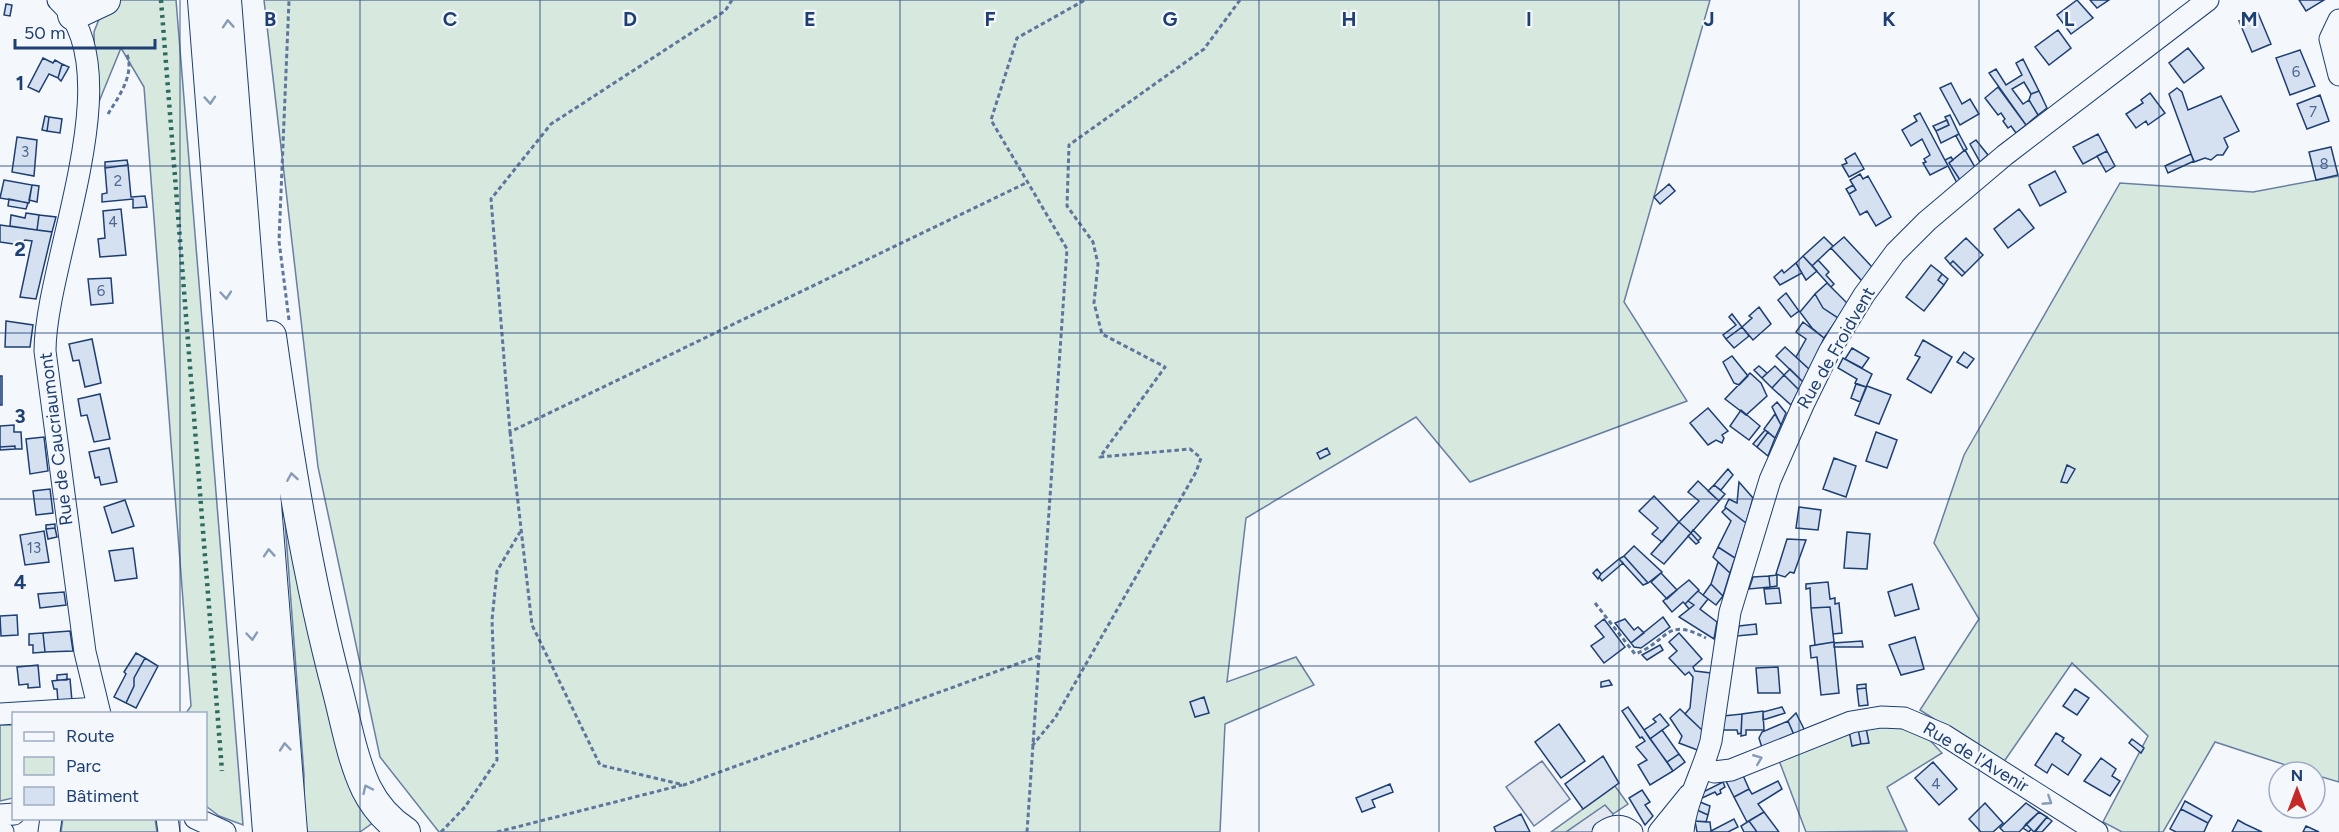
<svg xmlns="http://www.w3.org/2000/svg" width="2339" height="832" font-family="Figtree,sans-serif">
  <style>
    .green { fill: #d7e8df; stroke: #687fa3; stroke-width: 1.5 }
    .parking { fill: #e3e8f0; stroke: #687fa3; stroke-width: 1.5 }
    .building { fill: #d5e0f0; stroke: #1d3f73; stroke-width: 1.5 }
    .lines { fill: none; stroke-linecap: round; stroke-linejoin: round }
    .minor-casing { stroke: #1d3f73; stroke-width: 23 }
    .highway-casing { stroke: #1d3f73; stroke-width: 32 }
    .path { stroke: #5e769c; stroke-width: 3; stroke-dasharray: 4.5 3; stroke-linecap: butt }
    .minor { stroke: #f4f7fb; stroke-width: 21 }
    .highway { stroke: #f4f7fb; stroke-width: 30 }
    .hedge { stroke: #2c6c60; stroke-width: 4.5; stroke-dasharray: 3 4.5; stroke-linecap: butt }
    .oneway { stroke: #889bb7 }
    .grid { fill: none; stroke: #1d3f73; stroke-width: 1.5; stroke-opacity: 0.55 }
    .labels { text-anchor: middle; stroke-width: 4.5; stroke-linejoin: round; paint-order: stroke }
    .number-label { font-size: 15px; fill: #4b6792 }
    .street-label { font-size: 18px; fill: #1d3f73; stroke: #f4f7fb }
    .grid-label { font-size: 20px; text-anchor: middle; font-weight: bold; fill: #1d3f73; stroke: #f4f7fb; stroke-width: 4.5; stroke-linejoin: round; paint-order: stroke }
  </style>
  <rect width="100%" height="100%" fill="#f4f7fb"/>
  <path class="green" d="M115,0h61l67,825 -24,-9 -13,-10v-92l-20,-1 5,-7 -47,-619 -23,-39 -25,61 -2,-77 7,-18z
    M264,0h1446l-86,302 63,99 -217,81 -54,-65 -170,101 -19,164 69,-25 18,28 -89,39 -5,108h-781l-59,-75 -62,-290z
    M2339,176v606l-24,-7v-3h-8l-92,-30 -52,90h-41l-19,-10 45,-86 -76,-73 -69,100 -83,-53 59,-91 -45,-76 30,-88 156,-272 133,9z
    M280,456l94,366 -14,10h-53l-3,-23v-34z
    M1865,724l56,7 21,22 -55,34 20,44 -101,1 -29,-77z
    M0,725h14l-1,73 -13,3z
    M1615,786l13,18 -15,10 -8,-8 -39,26h-15z
    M63,818l92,1 2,13h-96z"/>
  <path class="parking" d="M1542,761l28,38 -36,27 -28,-39z
    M1605,805l8,9 -6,18h-41z"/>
  <path class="building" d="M2077,0l16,18 -22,16 -14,-19z
    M2090,0h19l-12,8z
    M2299,0h25l-18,11z
    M6,4l6,1 -2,11 -6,-1z
    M2258,13l13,31 -19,8 -13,-31z
    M2058,30l13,18 -22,17 -14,-18z
    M2188,48l16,20 -20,15 -15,-20z
    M2300,50l15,36 -25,9 -14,-37z
    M43,58l10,5 2,-3 7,4 -4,14 -9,-4 -10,18 -11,-5z
    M2023,59l16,32 -8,3 -7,-12 -12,7 11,15 6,-4 9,15 -12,10 -37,-52 7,-4 10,16 16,-10 -6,-12z
    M62,64l7,3 -8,14 -3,-3z
    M1951,83l11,21 8,-5 9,15 -19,11 -20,-37z
    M1998,87l28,38 -10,8 -5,-7 -3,2 -5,-7 2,-2 -4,-6 -3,2 -13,-17z
    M2177,88l5,4 6,18 33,-14 18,35 -15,7 4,9 -5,8h-6l-6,5 -6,-2 -11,4 -25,-68z
    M2039,91l8,17 -9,7 -9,-15 2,-6z
    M2150,93l15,20 -17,12 -2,-4 -10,7 -10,-14 17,-11 -2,-3z
    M2320,95l9,26 -22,8 -10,-25z
    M1920,113l28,53 -18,9 -7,-12 3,-1 -2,-3 6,-4 -8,-16 -11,7 -9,-16 15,-9 -3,-5z
    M1950,115l9,19 -18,9 -5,-12 13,-6 -4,-8z
    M45,116l4,1 -2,14 -5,-1z
    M49,117l13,2 -2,14 -13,-2z
    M1947,120l2,5 -13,6 -3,-5z
    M1959,134l8,15 -3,2 -8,-15z
    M2098,134l9,17 -24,13 -10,-17z
    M17,137l20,3 -3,36 -22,-4z
    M1976,140l12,15 -8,7 -10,-18z
    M2331,147l7,28 -22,5 -7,-28z
    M1965,150l10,17 -15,13 -11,-17z
    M2107,151l8,15 -9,6 -9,-16z
    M1855,153l9,16 -15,8 -7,-12 5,-2 -2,-4z
    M2191,154l3,7 -26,12 -3,-7z
    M1951,157l2,3 -4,3 11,17 -3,3 -12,-23z
    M127,160l1,5 -23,3v-6z
    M128,165l3,32 14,-1 2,11 -14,1v-9l-31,3v-8l5,-1 -2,-25z
    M2055,171l11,21 -26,14 -11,-21z
    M1860,174l3,5 5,-3 23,41 -15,9 -9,-15 -7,4 -11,-21 7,-4 -6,-10z
    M4,180l28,5 -3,18 -29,-5z
    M1669,184l6,7 -15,13 -6,-7z
    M32,185l7,1 -2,16 -8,-2z
    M1853,185l3,5 -7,4 -3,-5z
    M9,199l19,4 -2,6 -18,-3z
    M121,209l5,46 -26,2 -2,-18 7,-1 -2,-27z
    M2019,209l15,19 -26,20 -14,-19z
    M26,213l13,2 -2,15 -27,-4 1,-11 14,3z
    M39,215l17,2 -4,15 -15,-2z
    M0,225l52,7 -16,67 -16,-2 12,-56 -7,-1 -5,5 -20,-3z
    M1824,237l9,9 -21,20 -9,-10z
    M1844,237l29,31 -10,14 -32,-34z
    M1966,238l17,17 -18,18 -12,-12 -3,3 -5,-6z
    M1803,256l14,15 -11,9 -10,-17z
    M1818,260l11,12 -3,3 8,9 -3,3 -19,-21z
    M1953,261l12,12 -3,3 -12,-12z
    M1796,263l6,10 -22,12 -6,-8 8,-7 2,3z
    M1931,265l11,9 -4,6 6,5 -20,26 -18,-14z
    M1942,274l6,5 -4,6 -6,-5z
    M111,278l2,25 -22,2 -3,-26z
    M1827,283l21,21 -10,14 -15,-10 -8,-14z
    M1786,293l13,18 -8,6 -13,-17z
    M1815,294l8,14 15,10 -14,20 -12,-10 -12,-16z
    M1759,307l12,17 -18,16 -11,-13 10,-9 -3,-2z
    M1732,314l10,13 -16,12 -3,-4 13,-10 -7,-8z
    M6,321l27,4 -3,22h-25z
    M1803,322l21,16 -14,32 -14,-13 10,-18 -10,-7z
    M1742,327l7,9 -15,12 -8,-9z
    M92,339l9,44 -16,4 -6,-27 -6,1 -4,-17z
    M1923,340l29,17 -21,36 -24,-14 13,-22 -5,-2z
    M1785,347l25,23 -7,12 -27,-26z
    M1852,348l17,10 -7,10 -17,-9z
    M1964,352l10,7 -7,9 -10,-6z
    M1732,356l16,20 -9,9 -5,-2 -11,-21z
    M1843,358l29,16 -6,13 -11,-4 2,-4 -19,-11z
    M1759,366l8,7 -5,5 -8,-8z
    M1775,366l9,9 -12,13 -10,-10z
    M1790,369l13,13 -4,8 -15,-15z
    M1750,373l11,10 6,13 -21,19 -21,-16z
    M1784,375l15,15 -8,15 -19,-17z
    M0,376h2v29h-2z
    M1856,384l10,3 -6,15 -9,-4z
    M1867,386l24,9 -12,29 -24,-9z
    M100,394l10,45 -16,3 -7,-27 -6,1 -3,-17z
    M1777,402l9,11 -5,12 -9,-18z
    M1708,408l20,23 -6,4 2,3 -2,5 -6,-3 -8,5 -18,-22z
    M1741,410l19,16 -11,14 -19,-14z
    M1775,414l6,11 -6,13 -11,-9z
    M14,425v7h7l1,17h-7v-3l-15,1v-21z
    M1765,430l3,2 -11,15 -4,-3z
    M1768,432l7,6 -7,18 -11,-9z
    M1876,432l21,8 -10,28 -21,-7z
    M44,437l4,34 -18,3 -4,-35z
    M15,446v3l-15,1v-3z
    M109,448l8,34 -16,3 -2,-8 -4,1 -6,-26z
    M1327,448l3,6 -10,5 -3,-6z
    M1834,458l22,8 -10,31 -23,-8z
    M2067,465l8,4 -8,14 -6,-1z
    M1728,469l5,6 -12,15 -7,-5z
    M1698,481l21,20 -28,32 -12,-11 20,-21 -11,-9z
    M1739,482l14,16 -7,25 -21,-16 4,-8 8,4z
    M1714,485l11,9 -6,7 -11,-10z
    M50,489l3,24 -17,2 -3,-24z
    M1654,496l25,26 -17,20 -10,-8 6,-6 -19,-17z
    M125,500l9,26 -22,7 -8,-26z
    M1799,507l22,3 -3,20 -22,-2z
    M1726,508l20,15 -11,35 -17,-11 13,-26 -9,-9z
    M1679,522l12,11 -27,31 -13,-10z
    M55,524v4l-9,1v-4z
    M55,528l2,9 -9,2 -2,-10z
    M1693,530l8,8 -3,3 -7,-8z
    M44,531l5,31 -24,3 -5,-30z
    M1847,532l23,2 -3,35 -23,-1z
    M1691,533l8,9 -3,2 -8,-8z
    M1787,539l19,1 -12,33 -4,-1 -5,5 -9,-3z
    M1634,546l28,26 -14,11 -24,-27z
    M1718,547l17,11 -5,15 -17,-16z
    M133,548l4,30 -22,3 -6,-30z
    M1624,556l24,27 -5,2 -24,-26z
    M1619,559l4,4 -21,18 -3,-4 2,-3z
    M1718,562l12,11 -7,23 -12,-12z
    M1597,569l4,5 -3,5 -5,-6z
    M1661,573l16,17 -10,9 -16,-17z
    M1777,575v11l-7,1 -1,-11z
    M1769,576l1,11 -21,2 4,-12z
    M1689,580l10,10 -14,14 -2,-2 -11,10 -9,-11z
    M1828,582l2,17 5,-1v6l4,-1 3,30 -9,1 -3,-27 -19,1 -1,-20 -4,1v-5z
    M1711,584l12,12 -7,9 -13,-10z
    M1912,584l7,25 -24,7 -7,-24z
    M1779,588l2,15 -15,1 -2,-15z
    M1698,591l10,8 -8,10 17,13 -3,17 -35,-22 15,-12 -6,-4z
    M64,592l2,13 -26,3 -2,-14z
    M1688,601l6,4 -5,4 -4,-5z
    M1830,607l4,35 -19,3 -4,-37z
    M17,615l1,20 -17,1 -1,-20z
    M1663,617l7,10 -29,21 -7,-1 -3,-4z
    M1604,619l21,28 -21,16 -13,-17 13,-9 -9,-11z
    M1625,619l9,11 4,-3 6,6 -13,10 -16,-20z
    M1756,624l1,10 -20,2 2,-10z
    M70,631l3,20 -28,1 -2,-19z
    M43,633l2,19 -12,1v-8h-4v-11z
    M1679,633l23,26 -9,8 2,4 16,2 -7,59 -19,-18 5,-6 3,-31 -4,-5 -4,3 -16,-17 8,-7 -8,-9z
    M1915,637l9,32 -23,6 -12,-30z
    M1862,641l1,6h-29v-4z
    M1834,642l5,51 -18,2 -4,-38 -6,1 -1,-12z
    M1660,645l3,5 -16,10 -5,-5z
    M136,653l9,5 -11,20v8l-8,17 -12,-6 12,-23 -2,-2z
    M145,658l13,8 -22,42 -10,-5 8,-17v-8z
    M38,665l2,22 -12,1v-4l-9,1 -2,-18z
    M1778,667l2,26h-22l-2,-25z
    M67,674v6h-10v-5z
    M70,679l2,22 -14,1 -1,-13h-3l-2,-8z
    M1609,680l3,5 -11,2v-5z
    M1866,684v4l-9,1v-4z
    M1866,688l2,17 -9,1 -2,-17z
    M2075,689l14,9 -12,17 -14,-9z
    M1204,697l5,16 -14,4 -5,-15z
    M1628,707l45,64 -23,14 -12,-20 9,-5 -11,-13 9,-6 -3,-4 -2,1 -18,-27z
    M1782,707l3,6 -22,7v-8z
    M1680,709l24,23 -4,19 -21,-8 3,-7 -12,-18z
    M1763,711l1,19h-18v5l-5,1 1,-22z
    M1796,713l9,18 -11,4 -6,-14z
    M1660,714l9,11 -19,14 -6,-9 12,-8 -3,-3z
    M1742,714l-1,19 -3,1 -1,-4h-15l1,-14z
    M1788,721l7,16 -32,14 -4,-13 3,-6z
    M1559,724l26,37 -24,17 -26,-36z
    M1866,728l3,15 -8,1 -3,-15z
    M1858,729l3,15 -9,2 -3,-15z
    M1662,730l17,24 -12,8 -17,-23z
    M2056,733l8,5 -2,3 19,14 -13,20 -16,-11 -5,9 -12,-8z
    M2132,739l12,9 -3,5 -12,-10z
    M1679,754l6,8 -12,9 -6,-9z
    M1603,756l16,27 -36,26 -18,-25z
    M2101,758l15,11 -4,7 8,5 -10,15 -26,-15z
    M1933,762l24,27 -18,16 -24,-27z
    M1742,773l7,16 -15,8 -8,-16z
    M1778,781l4,8 -24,15 6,8 -17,10 -13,-25 15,-8 3,5z
    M1723,782l2,5 -5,3 1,3 -4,2 -2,-3 -15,7 3,-7z
    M1390,784l3,8 -21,8 3,7 -13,5 -6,-14z
    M1642,790l8,12 -5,3 8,11 -8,9 -16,-27z
    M2185,801l27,15 -4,7 -27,-14z
    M1700,802l10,4 -2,9 -11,-5z
    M1985,803l18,20 -10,9h-12l-12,-13z
    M2026,803l13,9 -20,20h-15l-4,-4z
    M2181,809l27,14 -4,9h-28l-6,-3z
    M1697,810l11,5 -2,7 -11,-1z
    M1764,812l15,20h-22l-8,-11z
    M2039,812l8,5 -13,15 -8,-8z
    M1521,814l9,18h-34l-2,-5z
    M2047,817l5,4 -10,11h-7z
    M1734,819l4,8 -10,5h-31l-2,-11 15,1 1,9z
    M2238,820l7,4 17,8h-30z
    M1749,821l8,11h-13l-3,-6z
    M2026,824l5,5 -2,3 -6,-4z
    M2306,826l13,6h-16z"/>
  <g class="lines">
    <defs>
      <path id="minor" d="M58,0c76,68 -13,262 -13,351l40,301 15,62
        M2339,20l-9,19 9,36
        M0,714l98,-6
        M1703,766l11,6 17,-2 120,-48 30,-5 23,1 40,17 153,97
        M0,815l14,-1
        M167,818l2,14
        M195,818l30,14
        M0,831l3,1
        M49,832l2,-14
        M1603,832c11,-8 19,-8 29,0
        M1659,832l30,-37
        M1683,832c3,-33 20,-60 28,-91l19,-129 40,-132 33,-75 26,-53 35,-57 31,-42 32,-32 78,-66 203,-155"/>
      <path id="highway" d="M203,0l65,832
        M226,0l66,832
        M73,15l32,-15
        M271,336c17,120 36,239 67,356 8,31 14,66 28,96 9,18 22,33 39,44"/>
    </defs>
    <use href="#minor" class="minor-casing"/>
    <use href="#highway" class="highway-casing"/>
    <path class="path" d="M732,0l-7,11 -174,113 -60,75 19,233 518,-250
      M108,114c11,-18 28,-41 18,-62
      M289,320l-10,-79 10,-241
      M510,432l22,193 68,140 84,20 355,-129
      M1595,603l40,51c35,-13 29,-38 71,-16
      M1032,746l23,-28 141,-246 5,-14 -11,-9 -90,8 65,-90 -63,-33 -8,-31 4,-39 -5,-22 -26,-36 2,-61 135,-96 36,-49
      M441,832l24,-25 32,-47 -5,-140 5,-49 23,-39
      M497,832l185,-47
      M1027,832l40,-583 -76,-129 26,-82 68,-38"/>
    <use href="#minor" class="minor"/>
    <use href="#highway" class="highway"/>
    <path class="hedge" d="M161,0l61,771"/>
  </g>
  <defs><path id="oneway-chevron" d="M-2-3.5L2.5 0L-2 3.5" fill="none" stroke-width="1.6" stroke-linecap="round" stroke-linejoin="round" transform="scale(1.5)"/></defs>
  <g class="oneway">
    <use href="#oneway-chevron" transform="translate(228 24) rotate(-94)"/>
    <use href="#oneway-chevron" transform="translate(210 100) rotate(86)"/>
    <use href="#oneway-chevron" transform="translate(226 295) rotate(85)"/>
    <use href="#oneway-chevron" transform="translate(292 477) rotate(-99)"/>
    <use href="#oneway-chevron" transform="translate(269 553) rotate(-94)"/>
    <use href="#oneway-chevron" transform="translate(252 636) rotate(85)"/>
    <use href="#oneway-chevron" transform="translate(285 747) rotate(-95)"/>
    <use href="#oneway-chevron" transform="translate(1758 759) rotate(-22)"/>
    <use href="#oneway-chevron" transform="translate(367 789) rotate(-115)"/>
    <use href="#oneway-chevron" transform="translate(2048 801) rotate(33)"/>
  </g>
  <path class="grid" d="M180,0v714M360,0v832M540,0v832M720,0v832M900,0v832M1080,0v832M1259,0v832M1439,0v832M1619,0v832M1799,0v832M1979,0v832M2159,0v832M0,166h2339M0,333h2339M0,499h2339M0,666h2339M180,818v14"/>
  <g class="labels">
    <g class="number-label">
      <text x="2296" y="77">6</text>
      <text x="2313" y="117">7</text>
      <text x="25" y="157">3</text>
      <text x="2324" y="169">8</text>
      <text x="118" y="186">2</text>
      <text x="113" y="227">4</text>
      <text x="101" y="296">6</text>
      <text x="34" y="553">13</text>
      <text x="1936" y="789">4</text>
    </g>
    <g class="street-label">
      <text transform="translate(1836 348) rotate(-60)" y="6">Rue de Froidvent</text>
      <text transform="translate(56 439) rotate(-97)" y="6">Rue de Caucriaumont</text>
      <text transform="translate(1976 757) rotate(31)" y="6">Rue de l'Avenir</text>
    </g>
  </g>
  <g class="grid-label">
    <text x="270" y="26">B</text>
    <text x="450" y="26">C</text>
    <text x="630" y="26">D</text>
    <text x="810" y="26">E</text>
    <text x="990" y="26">F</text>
    <text x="1170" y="26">G</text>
    <text x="1349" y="26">H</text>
    <text x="1529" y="26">I</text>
    <text x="1709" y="26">J</text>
    <text x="1889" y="26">K</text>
    <text x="2069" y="26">L</text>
    <text x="2249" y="26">M</text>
    <text x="20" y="90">1</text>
    <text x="20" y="256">2</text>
    <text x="20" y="423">3</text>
    <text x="20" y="589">4</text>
  </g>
  <rect x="12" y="712" width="195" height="108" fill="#f4f7fb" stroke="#9eadc5" stroke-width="1.5"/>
  <rect x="24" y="732" width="30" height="9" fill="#f4f7fb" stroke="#9eadc5" stroke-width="1.5"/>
  <text x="66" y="742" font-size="18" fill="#1d3f73">Route</text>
  <rect x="24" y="757" width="30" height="18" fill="#d7e8df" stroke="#9eadc5" stroke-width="1.5"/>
  <text x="66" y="772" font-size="18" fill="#1d3f73">Parc</text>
  <rect x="24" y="787" width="30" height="18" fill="#d5e0f0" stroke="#9eadc5" stroke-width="1.5"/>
  <text x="66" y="802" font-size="18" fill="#1d3f73">Bâtiment</text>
  <g transform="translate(2297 790)"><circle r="28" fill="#f4f7fb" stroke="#9eadc5" stroke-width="1.5"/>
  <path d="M0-4.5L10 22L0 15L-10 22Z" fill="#c62828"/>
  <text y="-9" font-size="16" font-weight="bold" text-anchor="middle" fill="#1d3f73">N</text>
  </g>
  <path d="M15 39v9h140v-9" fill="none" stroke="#1d3f73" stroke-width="3"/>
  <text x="24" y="39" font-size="18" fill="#1d3f73" stroke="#f4f7fb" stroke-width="4.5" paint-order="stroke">50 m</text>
</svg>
